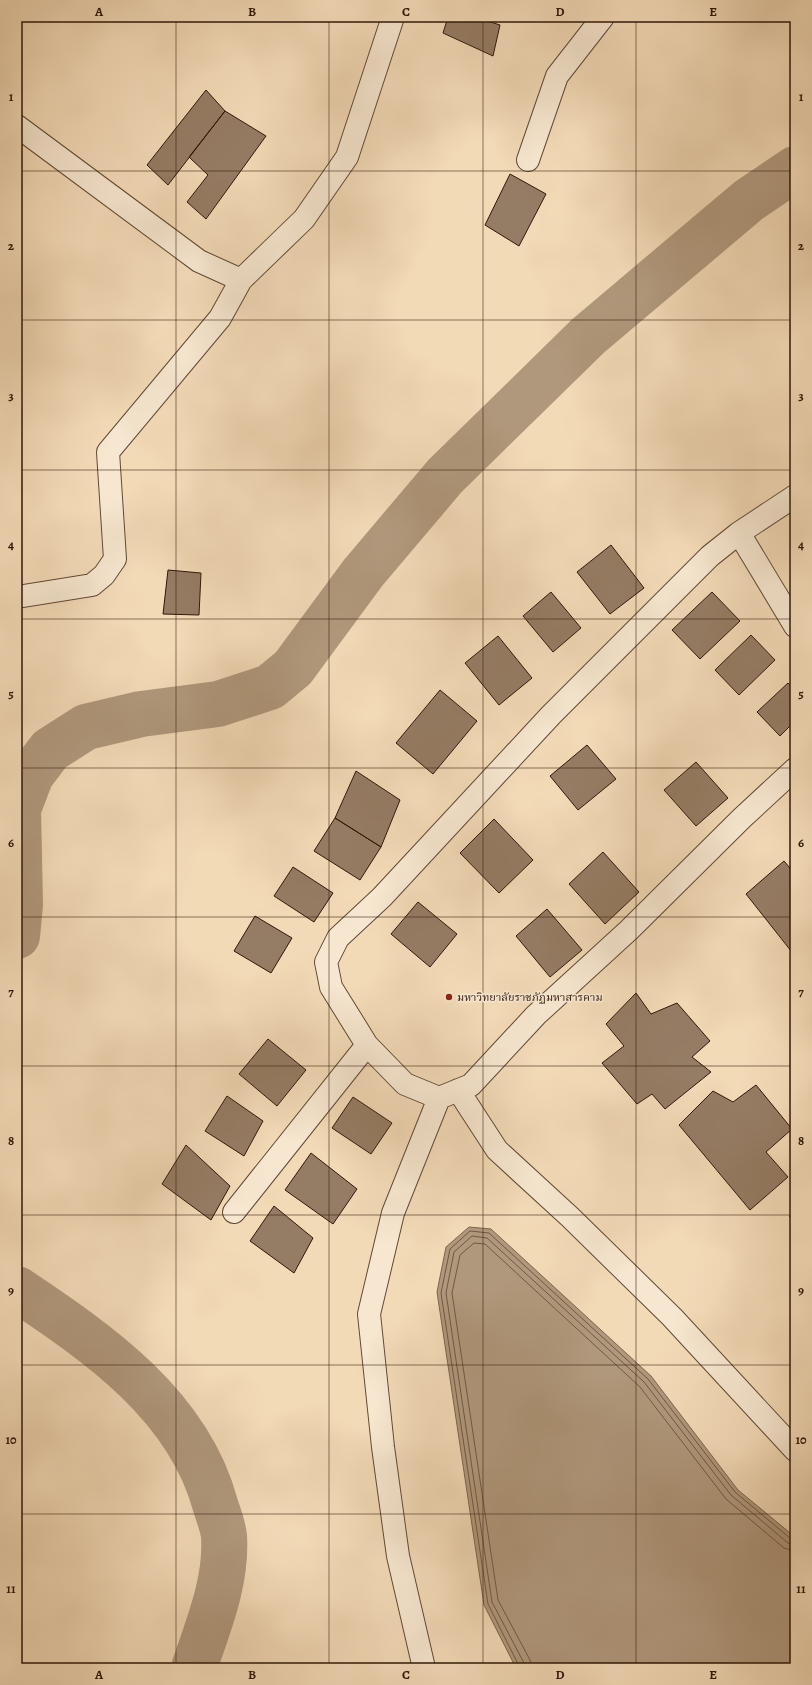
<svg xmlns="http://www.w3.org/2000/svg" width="812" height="1685" font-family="Alegreya,'Noto Serif Thai',serif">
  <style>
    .water { fill: #b0987c; stroke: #7c644e }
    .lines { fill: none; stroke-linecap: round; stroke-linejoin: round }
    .shore { stroke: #705843; stroke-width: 1 }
    .river { stroke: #b0987c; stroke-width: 46 }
    .building { fill: #957c64; stroke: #2f170a }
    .minor-casing { stroke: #604835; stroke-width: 24 }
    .minor { stroke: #f7e7d0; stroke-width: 22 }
    .grid { fill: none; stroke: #2f170a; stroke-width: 1; stroke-opacity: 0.55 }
    .poi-dot { fill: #8f2418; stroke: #f7e7d0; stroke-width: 1.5 }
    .labels { text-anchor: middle; stroke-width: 3; stroke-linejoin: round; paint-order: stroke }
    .poi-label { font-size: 11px; fill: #2f170a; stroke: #f7e7d0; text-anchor: start }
    .neatline { fill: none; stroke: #2f170a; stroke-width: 1.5 }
    .grid-label { font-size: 13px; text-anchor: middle; font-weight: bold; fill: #2f170a }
  </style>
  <rect width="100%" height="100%" fill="#f3dab7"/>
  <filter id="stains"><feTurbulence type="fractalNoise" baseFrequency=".005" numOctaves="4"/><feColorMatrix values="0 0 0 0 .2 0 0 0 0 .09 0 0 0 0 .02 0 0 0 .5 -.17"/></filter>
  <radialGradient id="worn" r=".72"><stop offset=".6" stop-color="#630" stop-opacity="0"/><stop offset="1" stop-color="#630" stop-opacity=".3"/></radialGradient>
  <path class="water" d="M469,1227l22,2 160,147 87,114 57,47v131h-278l-2,-2 -31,-61 -47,-313 9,-45z"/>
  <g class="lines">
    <path class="shore" d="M520,1668l-32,-64 -47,-311 9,-44 20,-18 19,2 159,146 87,113 56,47 4,1
      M525,1668l-1,-5 -32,-61 -46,-309 8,-41 18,-16 15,2 157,144 87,113 57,48 7,2
      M531,1668l-1,-8 -32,-60 -46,-307 8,-38 14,-12 11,1 155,143 86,112 58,49 11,3"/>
    <path class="river" d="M17,936l3,-32 -2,-95 13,-34 19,-25 36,-23 55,-13 77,-10 52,-17 23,-19 70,-95 82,-97 143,-140 161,-136 46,-31
      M17,1289c81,54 171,116 198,215 3,10 8,22 9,32 3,46 -16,90 -30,132"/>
  </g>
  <path class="building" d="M448,17h27l25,8 -7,31 -50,-23z
    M206,90l19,21 -57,74 -21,-20z
    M225,111l41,25 -60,83 -19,-17 21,-27 -19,-18z
    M510,174l36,20 -27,52 -34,-21z
    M611,545l33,43 -34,26 -33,-42z
    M168,570l33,3 -2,42 -36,-1z
    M551,592l30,36 -28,24 -30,-36z
    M712,592l28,29 -40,38 -28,-29z
    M751,635l24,25 -36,35 -24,-25z
    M498,636l34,42 -33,27 -34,-42z
    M788,683l7,7v31l-15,15 -23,-24z
    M440,690l37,31 -44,53 -37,-31z
    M587,745l29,34 -38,31 -28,-34z
    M696,762l32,36 -32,28 -32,-36z
    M356,771l44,29 -19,47 -46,-29z
    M335,818l46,29 -21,33 -46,-29z
    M494,819l39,41 -34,33 -39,-40z
    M603,852l36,40 -34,32 -36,-40z
    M784,861l11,13v82l-49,-62z
    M293,867l40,26 -19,29 -40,-26z
    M418,902l39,32 -27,33 -39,-33z
    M547,909l35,41 -32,27 -34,-41z
    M255,916l37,22 -21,35 -37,-22z
    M636,993l15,21 26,-11 33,38 -18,16 19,15 -46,37 -13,-15 -15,10 -35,-41 22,-17 -18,-22z
    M268,1039l38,31 -29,36 -38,-32z
    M756,1085l36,44 -26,23 22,25 -38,33 -71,-85 34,-34 20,11z
    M227,1096l36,25 -19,35 -39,-25z
    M353,1097l39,26 -21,31 -39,-26z
    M186,1145l44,41 -19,34 -49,-36z
    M311,1153l46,36 -24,35 -48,-34z
    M274,1206l39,32 -19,35 -44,-32z
    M795,1211v11l-6,-6z"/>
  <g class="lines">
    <defs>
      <path id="minor" d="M17,126l182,135 42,19
        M528,160l29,-84 46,-59
        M795,496l-56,37 -29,23 -159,159 -169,182 -44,41 -12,24 5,25 36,58 38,39 34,14 32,-13 65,-70 93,-85 113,-112 53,-49
        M739,533l56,93
        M17,597l75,-12 12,-10 11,-16 -7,-107 112,-134 21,-38 63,-61 43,-62 46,-140
        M458,1090l39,60 73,67 102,100 123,133
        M234,1212l133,-167
        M424,1668l-26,-112 -15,-109 -14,-133 24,-101 46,-115"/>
    </defs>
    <use href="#minor" class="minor-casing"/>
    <use href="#minor" class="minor"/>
  </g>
  <path class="grid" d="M176,17v1651M329,17v1651M483,17v1651M636,17v1651M17,171h778M17,320h778M17,470h778M17,619h778M17,768h778M17,917h778M17,1066h778M17,1215h778M17,1365h778M17,1514h778"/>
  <circle class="poi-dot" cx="449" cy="997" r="4"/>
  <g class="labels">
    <g class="poi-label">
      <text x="457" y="1001">มหาวิทยาลัยราชภัฏมหาสารคาม</text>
    </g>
  </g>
  <rect width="812" height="1685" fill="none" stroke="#f3dab7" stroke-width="44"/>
  <rect x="22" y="22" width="768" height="1641" class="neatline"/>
  <g class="grid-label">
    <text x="99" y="16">A</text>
    <text x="252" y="16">B</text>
    <text x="406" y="16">C</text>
    <text x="560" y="16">D</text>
    <text x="713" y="16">E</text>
    <text x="11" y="101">1</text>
    <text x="801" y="101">1</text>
    <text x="11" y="250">2</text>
    <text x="801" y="250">2</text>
    <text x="11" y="400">3</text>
    <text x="801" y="400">3</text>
    <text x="11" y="549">4</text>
    <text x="801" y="549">4</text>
    <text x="11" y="698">5</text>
    <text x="801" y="698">5</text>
    <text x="11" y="847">6</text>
    <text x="801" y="847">6</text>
    <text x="11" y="996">7</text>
    <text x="801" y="996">7</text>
    <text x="11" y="1145">8</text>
    <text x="801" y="1145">8</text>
    <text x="11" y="1295">9</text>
    <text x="801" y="1295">9</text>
    <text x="11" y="1444">10</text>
    <text x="801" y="1444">10</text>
    <text x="11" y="1593">11</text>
    <text x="801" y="1593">11</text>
    <text x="99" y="1679">A</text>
    <text x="252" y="1679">B</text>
    <text x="406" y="1679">C</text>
    <text x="560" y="1679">D</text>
    <text x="713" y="1679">E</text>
  </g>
  <rect width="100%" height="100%" filter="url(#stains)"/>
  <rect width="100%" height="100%" fill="url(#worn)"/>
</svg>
